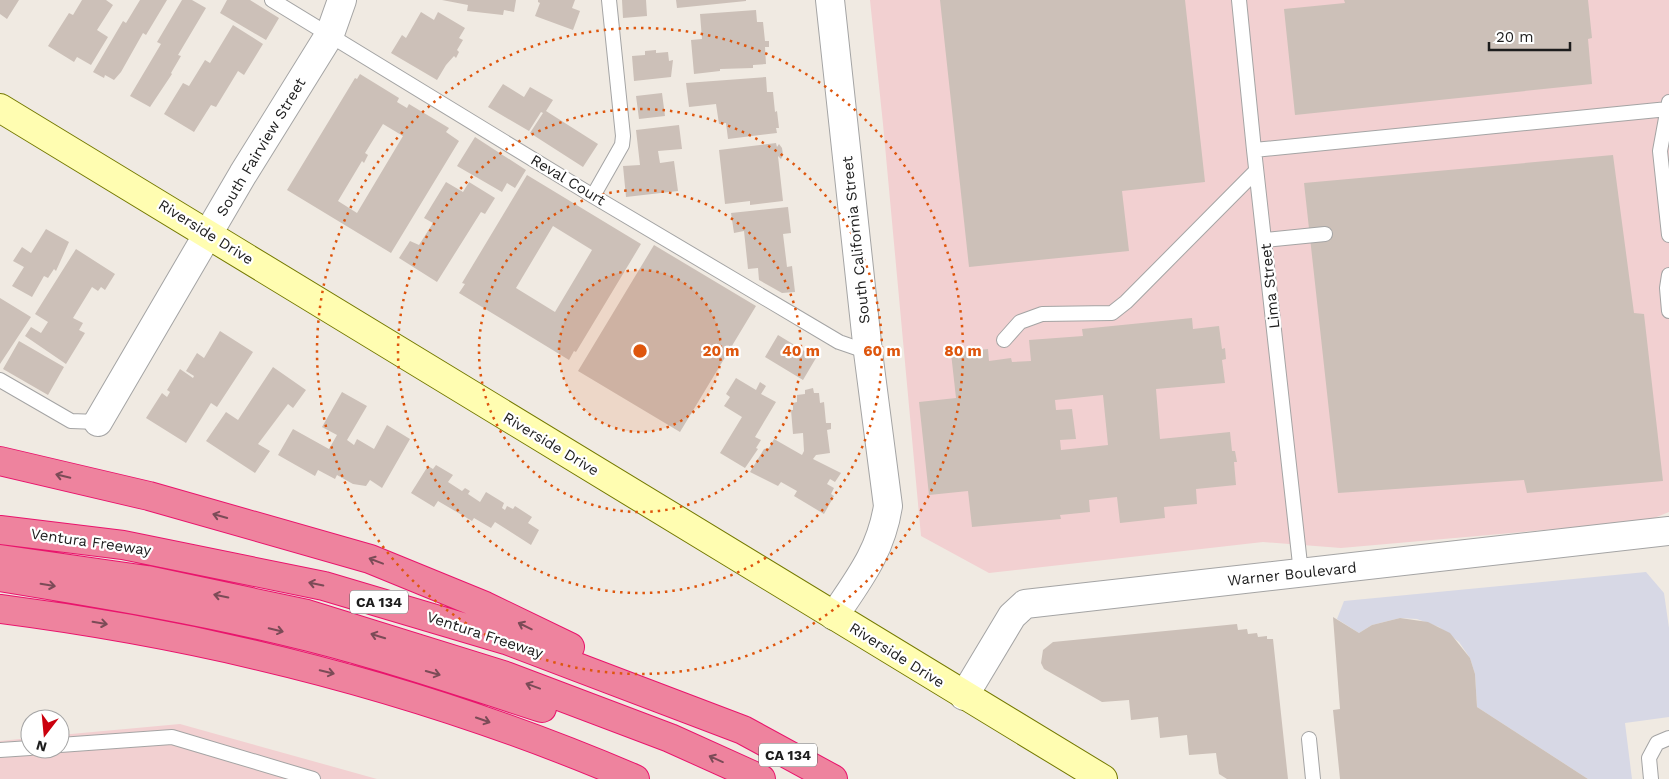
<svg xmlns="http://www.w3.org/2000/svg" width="1669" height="779" font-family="'Work Sans',sans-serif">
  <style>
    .commercial { fill: #f2d0d1 }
    .plaza { fill: #d7d8e5 }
    .building { fill: #ccc0b8; fill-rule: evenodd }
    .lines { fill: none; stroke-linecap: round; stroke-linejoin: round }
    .lane-casing { stroke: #a4a4a4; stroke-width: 16 }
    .street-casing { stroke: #a4a4a4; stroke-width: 30 }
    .secondary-casing { stroke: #747900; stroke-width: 30 }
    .highway-casing { stroke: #e9146c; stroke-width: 30 }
    .lane { stroke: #fff; stroke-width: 14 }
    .street { stroke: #fff; stroke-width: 28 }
    .secondary { stroke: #fffdb1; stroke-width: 28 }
    .highway { stroke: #ee839e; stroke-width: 28 }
    .oneway { stroke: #7b4b57 }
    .ring { fill: none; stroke: #de560d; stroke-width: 2.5; stroke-dasharray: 2.5 5 }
    .labels { text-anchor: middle; stroke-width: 4.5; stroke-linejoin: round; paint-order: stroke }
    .shield { fill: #fff; stroke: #616161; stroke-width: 1 }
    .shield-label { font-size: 14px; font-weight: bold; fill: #1d1d1d }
    .street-label { font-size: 15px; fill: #1d1d1d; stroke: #fff }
    .centre { fill: #de560d; stroke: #fff; stroke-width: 2.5 }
    .ring-label { font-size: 15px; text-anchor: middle; font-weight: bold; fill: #de560d; stroke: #fff; stroke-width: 4.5; stroke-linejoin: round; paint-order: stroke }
  </style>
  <rect width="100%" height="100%" fill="#f0eae2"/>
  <path class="commercial" d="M870,0h799v512l-22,9 -306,27 -78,-6 -274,31 -68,-37 -38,-412z
    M180,724l197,55h-377v-38l30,-3v11h30v-14z"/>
  <path class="plaza" d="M1646,572l18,21 5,35v89l-44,6 7,56h-44l-111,-72 -2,-33 -5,-16 -11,-16 -20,-15 -22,-8 -17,-1 -28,7 -13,8 -22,-14 7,-18z"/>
  <path class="building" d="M0,0h19l-12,19 -7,-5z
    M82,0h24l7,5 -16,25 11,7 -17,28 -14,-8 -3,5 -26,-16 21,-33 4,2z
    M140,0h27l-21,35 -3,-2 -22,39 -7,8 -9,-5 -1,3 -11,-6 30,-51 3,2z
    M182,0h10l14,8 -28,47 3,1 -10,17 1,1 -22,33 -20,-11 31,-52 -4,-2z
    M227,0h23l29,18 -13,22 -46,-27z
    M442,0h74l-2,12 -10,-2 -1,5 -36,-4 1,-6z
    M538,0h37l-3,8 8,3 -7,19 -38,-14 5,-13 -2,-1z
    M622,0h24l1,16 -24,2z
    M676,0h70v1l-69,7z
    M940,0h245l20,182 -83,9 7,60 -160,16z
    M1344,0h244l4,38 -4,1 4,45 -297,31 -11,-106 61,-6z
    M756,10l1,12h6l2,19h4v6h-4l1,17 -13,1v3l-33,1v2l-26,3 -3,-34 11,-1 -2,-25z
    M421,12l13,8 4,-8 27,16 -6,10 4,2 -6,10 2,2 -3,6 -2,-2 -8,9 -9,15 -46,-27 11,-18 4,3z
    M233,25l30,19 -19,31 -6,-4 -22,36 -5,-2 -17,27 -30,-18 19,-31 6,3 16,-26 5,3z
    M656,50v3l12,-1 1,9 4,-1 -2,17 -37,4 -2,-25 13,-1v-4z
    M360,74l39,24 -2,4 10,6 2,-4 40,24 -3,4 13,9 -68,112 -104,-63 68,-112 2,1zM383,124l20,12 -46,77 -19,-12 24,-40 2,2 4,-8 -3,-2z
    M766,77l1,15h6l2,20 2,-1 2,17h-3l1,5 -49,6 -2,-16 -7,1 -3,-20 -27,3 -3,-24z
    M503,84l21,13 6,-10 23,13 -7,11 52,33 -15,23 -53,-34 13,-20 -2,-1 -12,19 -41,-24z
    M662,93l3,23 -26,3 -3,-23z
    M679,125l3,24 -24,2 2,12 14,-2 4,30 -52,6 -3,-31 17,-1 -4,-35z
    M475,137l51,33 -11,18 -8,-5 -5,9 -45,-26z
    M776,143l1,4 2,-3 3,4 1,7 -2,4 -3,-3 5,45 -33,4v-4l-25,3 -6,-54z
    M1613,155l21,158 10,1 19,167 -136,12 -3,-13 -186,13 -34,-310z
    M527,175l114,69 -65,108 -2,-1 -5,9 -110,-67 6,-9 -3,-1zM553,226l39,24 -37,62 -39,-24z
    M446,182l17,10 6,-10 26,16 -10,16 -4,-2 -44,70 -38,-24 11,-17 9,4 14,-22 -9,-5z
    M788,207l3,26 -8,1 4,33 5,-1 3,26 -13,1 -23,-13 -1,-12 -10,1 -4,-38 -10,2 -3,-20z
    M46,229l23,13 -13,29 -2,-2 -6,9 -4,-2 -12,21 -20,-11 12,-19 -11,-6 9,-14 9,6z
    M654,245l102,61 -76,126 -102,-61z
    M76,249l39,25 -10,16 -4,-3 -3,4 -6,-4 -19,31 10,5 -4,7 6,3 -19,31 -41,-28 6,-9 10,6 7,-11 -13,-8z
    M0,298l31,19 -31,47z
    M1192,318l1,11 26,-3 3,23 3,-1 1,11 -4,1 3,23 -69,6 4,50 70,-7 2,19h3l2,11h-3l2,23 -40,4 1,15 -33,3 1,11 -45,5 -3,-26 -28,3 1,12 -30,3 1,4 -89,8 -4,-36 -39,4 -10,-93 37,-4 -5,-45 37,-4 1,12 22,-3 1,4 19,-1 -2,-21 54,-4 -1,-7zM1103,395l5,50 -47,5 -1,-10 16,-1 -4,-30 -16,1 -1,-10z
    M220,331l33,21 -36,55 -6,-4 -25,40 -40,-25 16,-25 5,4 3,-5 -3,-2 13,-21 13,9 1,-2 -8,-5 11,-18 7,5z
    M778,335l38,23 -13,22 -38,-23z
    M19,341l45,26 -16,28 -45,-26z
    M273,367l33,23 -13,18 -5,-4 -30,40 12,7 -15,22 -49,-32 20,-29 12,8z
    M736,378l20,12 4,-8 6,4 -5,8 15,8 -21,35 6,3 -5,8 2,1 -13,19 -25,-15 22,-36 -18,-11 6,-9 -4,-3z
    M813,388l1,5h5l1,10 4,-1 2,21h5v6l-4,1 3,23 -14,2 -3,4 28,14 -6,9 -5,-3 -3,5 7,4 -3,6 3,2 -10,18 -30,-18 3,-5 -16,-9 -3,4 -28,-14 14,-23 5,-1 5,-9 28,16 2,-4 -1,-18 -10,1 -2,-24h2v-7l4,-1v-7l8,-1v-4z
    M342,392l25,14 -20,34 7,5 3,-6 17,10 13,-24 23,14 -28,49 -12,-8 -4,6 -13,-2 -16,-9 -2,4 -17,-9 -3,6 -37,-21 15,-26 36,20 8,-14 -15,-8z
    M436,465l17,10 -5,7 14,9 3,-3 5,3 -2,3 12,8 6,-10 18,11 -2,5 3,2 2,-4 6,3 2,-3 17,11 -4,6 11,7 -8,15 -36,-23 -4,6 -17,-10 -2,3 -34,-20 -4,6 -23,-14 17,-27 5,3z
    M1333,617l26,16 13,-8 28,-7 28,4 22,11 20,25 5,16 2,33 111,72h-248l-7,-69 7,-1z
    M1237,624l1,6 9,-1 1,5 9,-1 1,4 9,-1v3h6l15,140h-61l-8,-5 -3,-21 -27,2 -2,-20 -27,3 -2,-21 -27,3 -2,-20 -27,2 -58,-33 -3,-6 2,-13 10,-8z"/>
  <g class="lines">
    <defs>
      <path id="lane" d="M272,0l321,196 246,146 29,10
        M1239,0l15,150 47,423
        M1669,102l-9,49 9,84
        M1254,150l414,-41
        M593,196l29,-51 1,-9 -14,-136
        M1265,240l60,-6
        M1669,275l-2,13 2,23
        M1004,340l16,-18 22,-8 70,-1 14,-11 130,-131
        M0,380l71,41 27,1
        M1309,739l4,40
        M60,745l112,-8 141,42
        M0,750l30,-2
        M1651,779l-2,-21 8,-15 12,-5"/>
      <path id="street" d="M830,0l38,352 20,154c-7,45 -29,73 -54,110
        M98,422l145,-248 87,-140 12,-34
        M964,696l48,-80 13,-12 644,-73"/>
      <path id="secondary" d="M0,108l1103,671"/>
      <path id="highway" d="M0,461l149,35 221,63 115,47 85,41
        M0,530l123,15 201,41 182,54 237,90 90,49
        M0,559l147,21 160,34 199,62 164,62 91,41
        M0,577c104,17 207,34 309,60 79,20 156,46 233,71
        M0,609c219,28 432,83 635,170"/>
    </defs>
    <use href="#lane" class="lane-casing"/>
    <use href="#street" class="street-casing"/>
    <use href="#secondary" class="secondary-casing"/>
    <use href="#highway" class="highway-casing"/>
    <use href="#lane" class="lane"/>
    <use href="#street" class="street"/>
    <use href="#secondary" class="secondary"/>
    <use href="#highway" class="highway"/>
  </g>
  <defs><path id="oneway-shaft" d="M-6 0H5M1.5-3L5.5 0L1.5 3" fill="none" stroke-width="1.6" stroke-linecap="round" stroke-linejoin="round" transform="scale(1.25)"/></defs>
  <g class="oneway">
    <use href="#oneway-shaft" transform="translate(63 476) rotate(-167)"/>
    <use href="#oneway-shaft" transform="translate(220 516) rotate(-164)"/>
    <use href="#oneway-shaft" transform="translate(376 561) rotate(-159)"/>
    <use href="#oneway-shaft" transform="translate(316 584) rotate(-168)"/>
    <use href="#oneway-shaft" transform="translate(48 585) rotate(9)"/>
    <use href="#oneway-shaft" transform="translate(221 596) rotate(-168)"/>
    <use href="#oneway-shaft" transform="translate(100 623) rotate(9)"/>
    <use href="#oneway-shaft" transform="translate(525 626) rotate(-154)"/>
    <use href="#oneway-shaft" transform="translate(276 630) rotate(13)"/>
    <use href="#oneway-shaft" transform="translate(378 636) rotate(-163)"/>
    <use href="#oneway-shaft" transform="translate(327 672) rotate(14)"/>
    <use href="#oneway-shaft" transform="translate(433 673) rotate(16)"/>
    <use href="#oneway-shaft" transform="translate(533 686) rotate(-160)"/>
    <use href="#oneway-shaft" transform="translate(483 720) rotate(19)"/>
    <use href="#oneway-shaft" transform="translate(716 759) rotate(-156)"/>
  </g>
  <circle cx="640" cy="351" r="81" fill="#de560d" fill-opacity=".12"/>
  <g class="ring">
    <circle cx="640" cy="351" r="81"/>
    <circle cx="640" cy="351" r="161"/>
    <circle cx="640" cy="351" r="242"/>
    <circle cx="640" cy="351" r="323"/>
  </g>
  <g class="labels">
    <g class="shield">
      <rect x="350" y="590.5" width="58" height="23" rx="4"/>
      <rect x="759" y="743.5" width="58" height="23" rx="4"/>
    </g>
    <g class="shield-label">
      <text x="379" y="607">CA 134</text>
      <text x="788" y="760">CA 134</text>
    </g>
    <g class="street-label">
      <text transform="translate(261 147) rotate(-59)" y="5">South Fairview Street</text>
      <text transform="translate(568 180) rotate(31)" y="5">Reval Court</text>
      <text transform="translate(206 232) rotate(32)" y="5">Riverside Drive</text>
      <text transform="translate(856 240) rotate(-96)" y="5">South California Street</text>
      <text transform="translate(1270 286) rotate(-96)" y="5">Lima Street</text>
      <text transform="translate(551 444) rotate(31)" y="5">Riverside Drive</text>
      <text transform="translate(91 542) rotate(8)" y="5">Ventura Freeway</text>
      <text transform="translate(1292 574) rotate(-6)" y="5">Warner Boulevard</text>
      <text transform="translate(485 635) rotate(18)" y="5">Ventura Freeway</text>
      <text transform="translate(897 655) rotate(32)" y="5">Riverside Drive</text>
    </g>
  </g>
  <circle cx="640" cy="351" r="8" class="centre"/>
  <g class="ring-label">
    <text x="721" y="356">20 m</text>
    <text x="801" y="356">40 m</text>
    <text x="882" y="356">60 m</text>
    <text x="963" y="356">80 m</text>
  </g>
  <g transform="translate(45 734) rotate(196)"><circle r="24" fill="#ffffff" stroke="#a5a5a5"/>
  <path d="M0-4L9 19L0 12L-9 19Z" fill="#cb000e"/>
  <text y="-8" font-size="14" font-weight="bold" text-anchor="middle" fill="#1d1d1d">N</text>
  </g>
  <path d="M1489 42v8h81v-8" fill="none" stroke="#1d1d1d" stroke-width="2.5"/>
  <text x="1496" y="42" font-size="15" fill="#1d1d1d" stroke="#ffffff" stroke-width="4" paint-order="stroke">20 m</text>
</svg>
